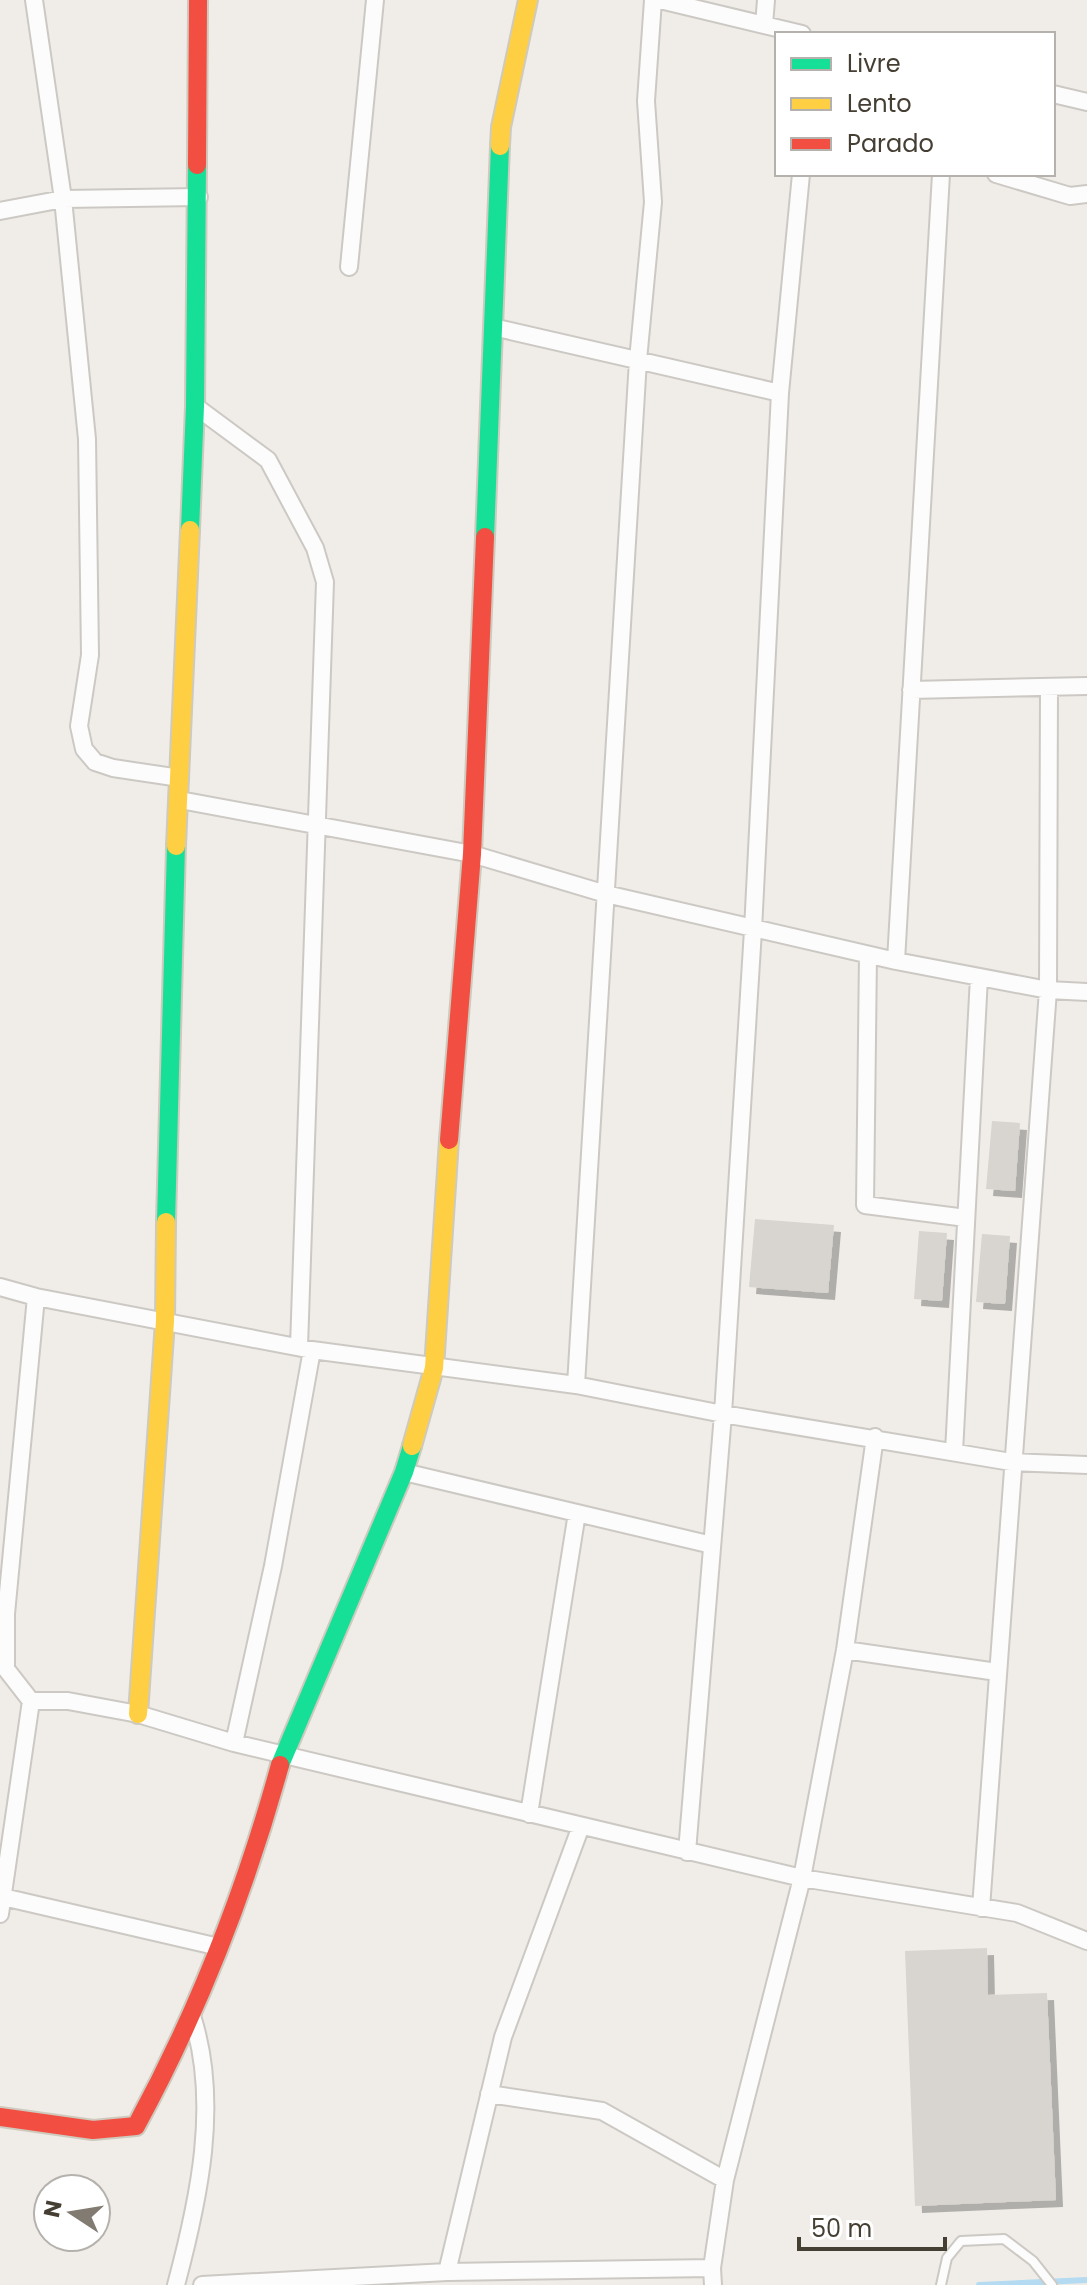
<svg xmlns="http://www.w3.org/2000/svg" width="1087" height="2285" font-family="Poppins,sans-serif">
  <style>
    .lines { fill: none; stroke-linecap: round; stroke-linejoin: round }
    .stream { stroke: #b4dbf1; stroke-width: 6 }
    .building { fill: #d8d4cf; filter: url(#shadow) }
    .lane-casing { stroke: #ccc9c4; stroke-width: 12 }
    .street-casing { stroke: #ccc9c4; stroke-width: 20 }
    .fast-casing { stroke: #cfcabe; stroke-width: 22 }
    .slow-casing { stroke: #cfcabe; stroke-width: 22 }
    .jam-casing { stroke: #cfcabe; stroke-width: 22 }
    .lane { stroke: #fdfcfc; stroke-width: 8 }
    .street { stroke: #fdfcfc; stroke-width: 16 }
    .fast { stroke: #16e098; stroke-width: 18 }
    .slow { stroke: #ffcf43; stroke-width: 18 }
    .jam { stroke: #f24e42; stroke-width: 18 }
  </style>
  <defs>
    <filter id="shadow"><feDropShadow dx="7" dy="7" stdDeviation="0" flood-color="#0004"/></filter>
  </defs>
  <rect width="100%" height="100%" fill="#f0ede8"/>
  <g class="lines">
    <path class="stream" d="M979,2285l108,-5"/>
  </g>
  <path class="building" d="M992,1121l28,2 -5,68 -29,-2z
    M755,1219l79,6 -6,68 -79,-6z
    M919,1231l28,2 -5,68 -28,-2z
    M982,1234l28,2 -5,68 -29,-2z
    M987,1948l1,47 59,-2 9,207 -141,6 -10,-255z"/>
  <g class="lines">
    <defs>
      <path id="lane" d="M941,2285l6,-27 14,-17 43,-2 29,22 19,24"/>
      <path id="street" d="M34,0l29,199 24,240 3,216 -11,71 5,23 11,13 18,6 67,10
        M660,0l142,34
        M764,25l2,-25
        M1053,94l34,8
        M996,174l74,22 17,-2
        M0,211l63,-12 136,-2
        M349,267l26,-267
        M493,327l287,66
        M195,406l73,54 47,88 10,34 -26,765
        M911,690l176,-4
        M180,800l292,54 134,40 290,67 152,29 39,2
        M868,955l-3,250 101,13
        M896,961l45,-787
        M0,1287l36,10 276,53 264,35 147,29 288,48 76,3
        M36,1297l-30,317v55l25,32h37l70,13 96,29 568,135 215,35 70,28
        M576,1385l62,-1025 15,-158 -7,-101 7,-101
        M954,1452l25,-475
        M404,1472l308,73
        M845,1650l152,22
        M234,1743l39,-177 39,-216
        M529,1814l48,-301
        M687,1852l36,-438 30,-484 27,-537 21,-219
        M3,1897l216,50
        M981,1908l67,-918 1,-303
        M0,1914l31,-213
        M489,2094l113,17 123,69
        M447,2272l56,-235 78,-211
        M176,2285c23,-86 44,-183 16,-269
        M202,2285l245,-13 265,-4
        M713,2285l-1,-17 13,-88 77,-302 43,-228 30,-213"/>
      <path id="fast" d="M190,530l5,-124 2,-241
        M485,537l15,-391
        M166,1222l10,-376
        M280,1765l124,-293 8,-26"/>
      <path id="slow" d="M500,146l1,-19 27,-127
        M176,846l14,-316
        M412,1446l22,-78 15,-228
        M138,1714l27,-393 1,-99"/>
      <path id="jam" d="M197,165l1,-165
        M449,1140l23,-286 13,-317
        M0,2117l93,13 43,-4c63,-116 109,-234 144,-361"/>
    </defs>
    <use href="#lane" class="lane-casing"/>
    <use href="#street" class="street-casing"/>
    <use href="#fast" class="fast-casing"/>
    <use href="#slow" class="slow-casing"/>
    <use href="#jam" class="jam-casing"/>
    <use href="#lane" class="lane"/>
    <use href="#street" class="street"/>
    <use href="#fast" class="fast"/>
    <use href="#slow" class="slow"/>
    <use href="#jam" class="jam"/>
  </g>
  <rect x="775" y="32" width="280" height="144" fill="#ffffff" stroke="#b5b2ad" stroke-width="2"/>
  <rect x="791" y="58" width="40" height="12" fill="#16e098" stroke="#b5b2ad" stroke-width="2"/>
  <text x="847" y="72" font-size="24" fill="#453e33">Livre</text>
  <rect x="791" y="98" width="40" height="12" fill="#ffcf43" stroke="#b5b2ad" stroke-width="2"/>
  <text x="847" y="112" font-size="24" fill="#453e33">Lento</text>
  <rect x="791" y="138" width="40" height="12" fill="#f24e42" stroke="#b5b2ad" stroke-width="2"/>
  <text x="847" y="152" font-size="24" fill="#453e33">Parado</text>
  <g transform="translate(72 2213) rotate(282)"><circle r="38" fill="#ffffff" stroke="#b5b2ad" stroke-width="2"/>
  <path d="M0-6L14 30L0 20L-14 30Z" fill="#817b72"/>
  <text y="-12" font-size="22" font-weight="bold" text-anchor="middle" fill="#453e33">N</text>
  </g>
  <path d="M799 2237v12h146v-12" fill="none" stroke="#453e33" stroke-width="4"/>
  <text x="811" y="2237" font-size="24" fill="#453e33" stroke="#ffffff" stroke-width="6" paint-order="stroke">50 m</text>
</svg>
